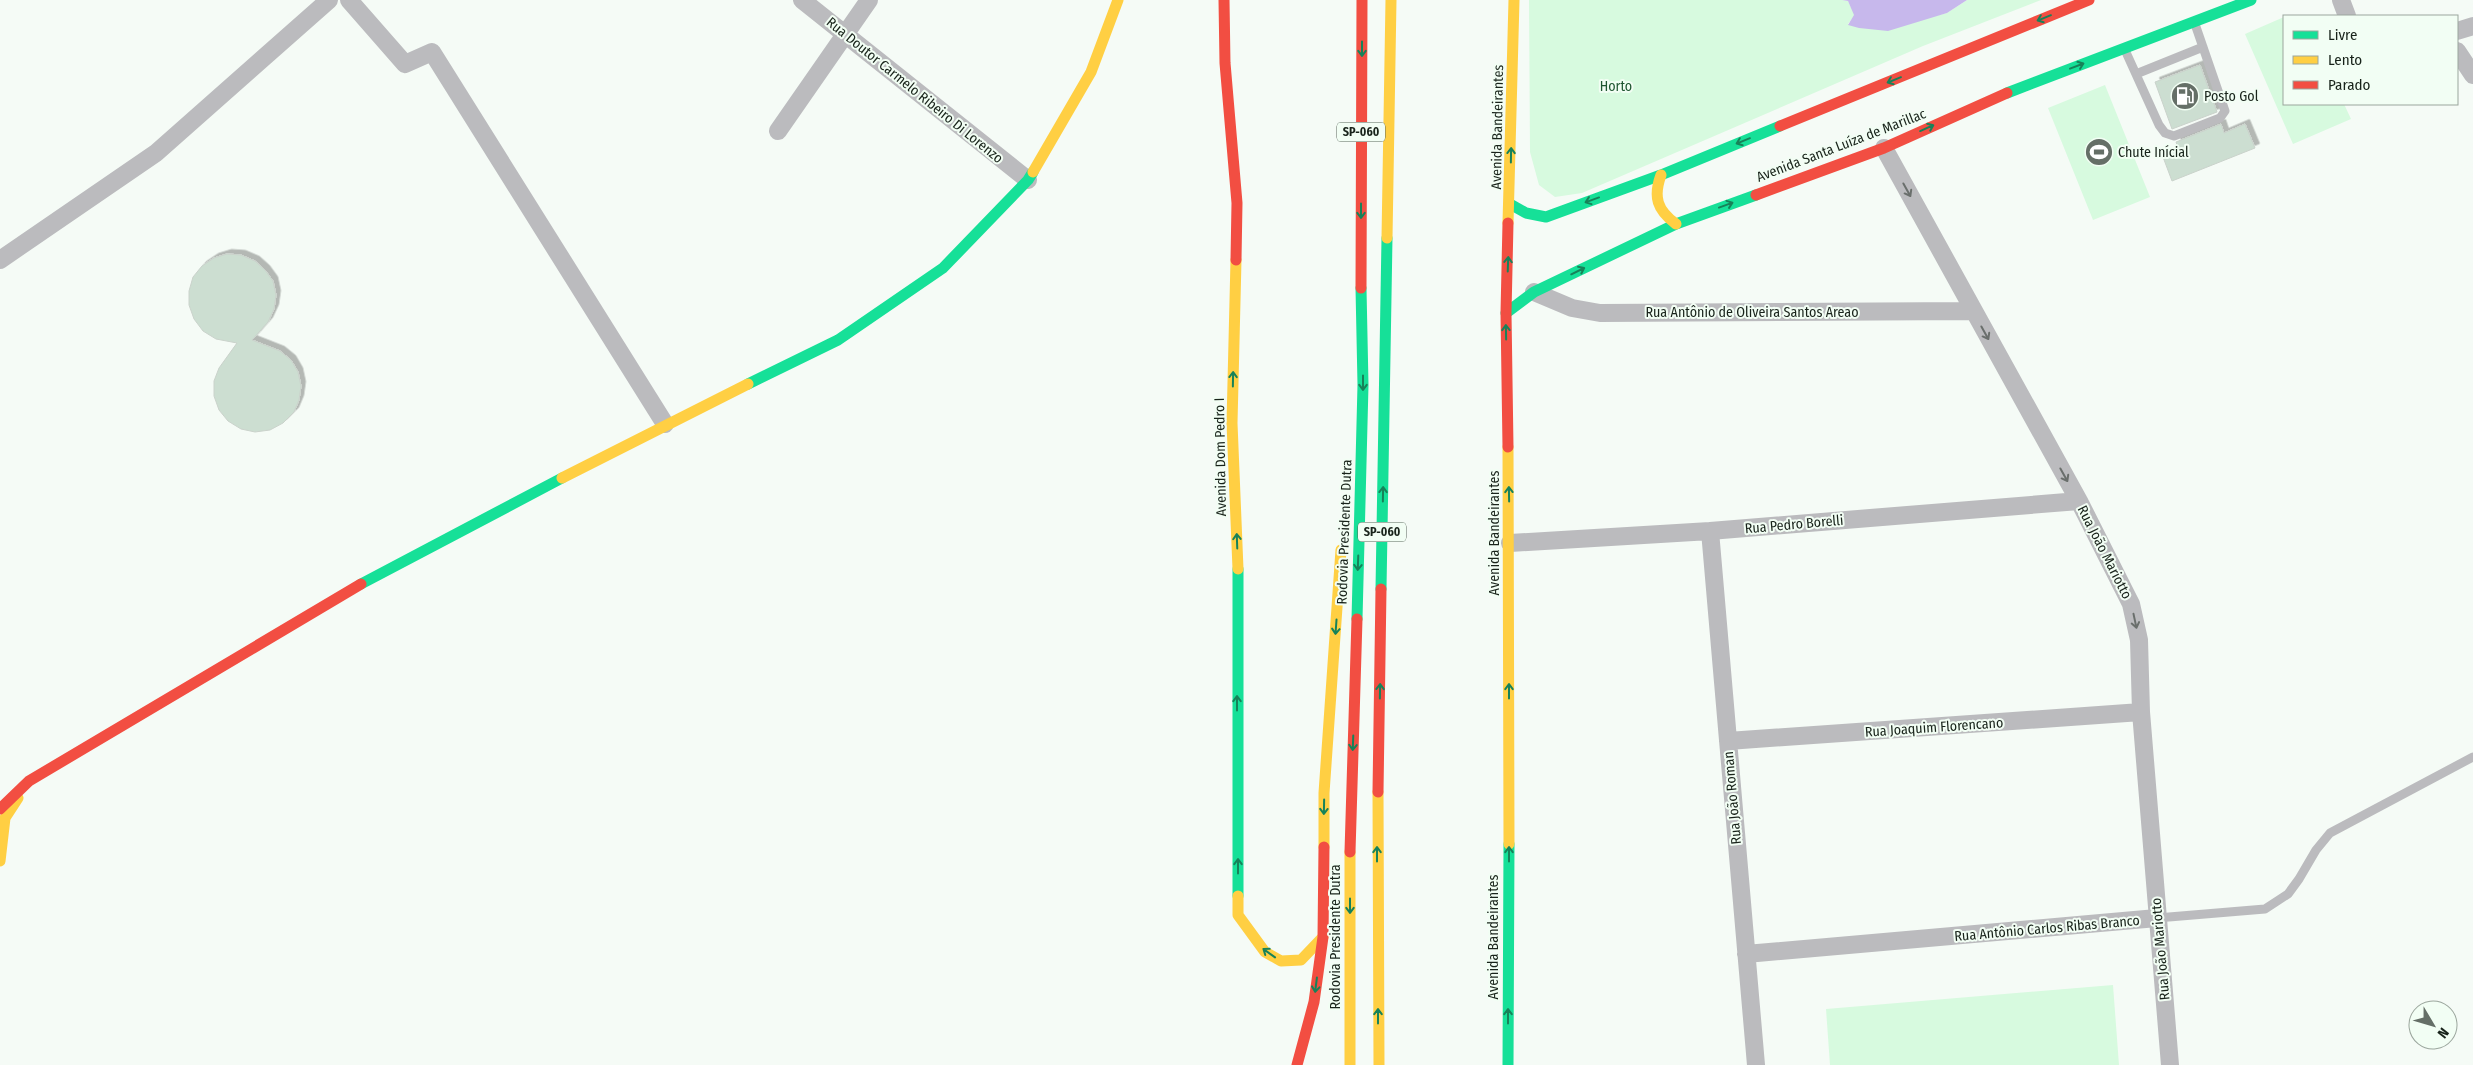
<svg xmlns="http://www.w3.org/2000/svg" width="2473" height="1065" font-family="'Fira Sans Condensed',sans-serif">
  <style>
    .green { fill: #d7fadf }
    .water { fill: #c7b8ec }
    .building { fill: #ccded1; stroke: #cad2cb; filter: url(#shadow) }
    .lines { fill: none; stroke-linecap: round; stroke-linejoin: round }
    .lane { stroke: #bbbbbe; stroke-width: 9 }
    .street { stroke: #bbbbbe; stroke-width: 18 }
    .fast { stroke: #16e098; stroke-width: 11 }
    .slow { stroke: #ffcf43; stroke-width: 11 }
    .jam { stroke: #f24e42; stroke-width: 11 }
    .oneway { stroke: #178259 }
    .oneway2 { stroke: #6a6f6c }
    .labels { text-anchor: middle; stroke-width: 4; stroke-linejoin: round; paint-order: stroke }
    .shield { fill: #f2fef4; stroke: #59655b; stroke-width: 1 }
    .shield-label { font-size: 12px; font-weight: bold; fill: #18231a }
    .park-label { font-size: 14px; fill: #205732; stroke: #f2fef4 }
    .street-label { font-size: 14px; fill: #18231a; stroke: #f2fef4 }
    .poi-label { font-size: 14px; fill: #18231a; stroke: #f2fef4; text-anchor: start }
  </style>
  <defs>
    <filter id="shadow"><feDropShadow dx="4.5" dy="-4.5" stdDeviation="0" flood-color="#0004"/></filter>
  </defs>
  <rect width="100%" height="100%" fill="#f5fbf6"/>
  <path class="green" d="M1529,0h313l6,1 7,14 -7,9 70,-4 29,-7 20,-13h74l-118,46 -341,147 -27,4 -16,-12 -9,-33z
    M2284,17v87h60l7,15 -58,25 -48,-110z
    M2105,85l45,112 -57,23 -45,-112z
    M2113,985l6,80h-289l-4,-56z"/>
  <path class="water" d="M1842,0h125l-20,13 -59,18 -29,-3 -11,-3 6,-10 -6,-14z"/>
  <path class="building" d="M2200,65l17,47 -45,17 -17,-47z
    M2221,124l3,9 21,-9 10,24 -83,33 -9,-24 16,-6 -3,-9z
    M227,254l14,1 14,6 10,9 8,11 3,14 -2,14 -6,13 -16,18 28,11 11,9 7,12 3,14 -2,14 -5,12 -11,11 -13,7 -15,2 -14,-3 -13,-8 -9,-11 -5,-14v-15l5,-13 18,-25 -21,-4 -13,-8 -9,-12 -5,-14v-14l4,-14 9,-11 12,-8z"/>
  <g class="lines">
    <path class="lane" d="M2125,50l34,75 6,8 9,3 46,-18 5,-7 -30,-87
      M2136,74l67,-27
      M2157,918l108,-9 23,-15 11,-15 17,-29 14,-17 143,-76"/>
    <path class="street" d="M349,0l56,64 27,-12 233,372
      M802,0l226,180
      M2341,0l6,16
      M2457,31l16,-5
      M2457,51l16,24
      M778,131l91,-131
      M1884,148l195,353 52,103 8,36 2,72 29,353
      M0,260l156,-107 173,-153
      M1534,292l38,16 28,5 373,-2
      M1710,531l46,534
      M1510,543l200,-12 369,-30
      M1728,741l413,-29
      M1746,954l411,-36"/>
    <path class="fast" d="M2007,93l244,-93
      M1510,204l16,9 20,4 115,-42 119,-49
      M1506,313l28,-21 142,-68 80,-29
      M748,384l90,-44 105,-72 85,-88 5,-8
      M1238,569v327
      M361,584l201,-106
      M1381,589l6,-351
      M1357,619l6,-234 -2,-97
      M1508,1065l1,-221"/>
    <path class="slow" d="M1033,172l58,-100 27,-72
      M1661,175c-8,22 -4,35 15,49
      M1508,223l6,-223
      M1387,238l4,-238
      M1236,260l-4,163 6,146
      M1508,447l1,397
      M562,478l186,-94
      M1378,792l1,273
      M1324,847v-54l17,-243
      M0,861l5,-43 13,-20
      M1238,896v19l27,37 16,9 20,-1 22,-23
      M1350,1065v-213"/>
    <path class="jam" d="M1224,0l1,63 12,140 -1,57
      M1780,126l309,-126
      M1756,195l128,-47 123,-55
      M1508,223l-2,90 2,134
      M1361,288l1,-288
      M1378,792l3,-203
      M0,809l29,-28 332,-197
      M1350,852l7,-233
      M1297,1065l17,-63 9,-65 1,-90"/>
  </g>
  <defs><path id="oneway-shaft" d="M-6 0H5M1.5-3L5.5 0L1.5 3" fill="none" stroke-width="1.6" stroke-linecap="round" stroke-linejoin="round" transform="scale(1.25)"/></defs>
  <g class="oneway">
    <use href="#oneway-shaft" transform="translate(2044 18) rotate(158)"/>
    <use href="#oneway-shaft" transform="translate(1362 49) rotate(90)"/>
    <use href="#oneway-shaft" transform="translate(2077 66) rotate(-21)"/>
    <use href="#oneway-shaft" transform="translate(1894 80) rotate(158)"/>
    <use href="#oneway-shaft" transform="translate(1927 128) rotate(-24)"/>
    <use href="#oneway-shaft" transform="translate(1743 141) rotate(158)"/>
    <use href="#oneway-shaft" transform="translate(1511 155) rotate(-89)"/>
    <use href="#oneway-shaft" transform="translate(1592 200) rotate(160)"/>
    <use href="#oneway-shaft" transform="translate(1726 205) rotate(-20)"/>
    <use href="#oneway-shaft" transform="translate(1361 211) rotate(90)"/>
    <use href="#oneway-shaft" transform="translate(1508 264) rotate(-88)"/>
    <use href="#oneway-shaft" transform="translate(1578 271) rotate(-26)"/>
    <use href="#oneway-shaft" transform="translate(1506 332) rotate(-91)"/>
    <use href="#oneway-shaft" transform="translate(1233 379) rotate(-89)"/>
    <use href="#oneway-shaft" transform="translate(1363 383) rotate(90)"/>
    <use href="#oneway-shaft" transform="translate(1383 494) rotate(-89)"/>
    <use href="#oneway-shaft" transform="translate(1509 494) rotate(-91)"/>
    <use href="#oneway-shaft" transform="translate(1237 541) rotate(-92)"/>
    <use href="#oneway-shaft" transform="translate(1358 563) rotate(92)"/>
    <use href="#oneway-shaft" transform="translate(1336 627) rotate(94)"/>
    <use href="#oneway-shaft" transform="translate(1380 691) rotate(-89)"/>
    <use href="#oneway-shaft" transform="translate(1509 691) rotate(-90)"/>
    <use href="#oneway-shaft" transform="translate(1237 703) rotate(-90)"/>
    <use href="#oneway-shaft" transform="translate(1353 743) rotate(92)"/>
    <use href="#oneway-shaft" transform="translate(1324 807) rotate(91)"/>
    <use href="#oneway-shaft" transform="translate(1377 854) rotate(-90)"/>
    <use href="#oneway-shaft" transform="translate(1509 854) rotate(-90)"/>
    <use href="#oneway-shaft" transform="translate(1238 866) rotate(-90)"/>
    <use href="#oneway-shaft" transform="translate(1350 906) rotate(90)"/>
    <use href="#oneway-shaft" transform="translate(1269 953) rotate(-144)"/>
    <use href="#oneway-shaft" transform="translate(1316 985) rotate(97)"/>
    <use href="#oneway-shaft" transform="translate(1378 1016) rotate(-90)"/>
    <use href="#oneway-shaft" transform="translate(1508 1016) rotate(-90)"/>
  </g>
  <g class="oneway2">
    <use href="#oneway-shaft" transform="translate(1907 190) rotate(61)"/>
    <use href="#oneway-shaft" transform="translate(1985 333) rotate(61)"/>
    <use href="#oneway-shaft" transform="translate(2064 475) rotate(61)"/>
    <use href="#oneway-shaft" transform="translate(2135 621) rotate(78)"/>
  </g>
  <defs>
    <symbol id="fuel-disc" viewBox="-11 -11 22 22"><circle r="9.5" fill="#656f67" stroke="#f2fef4"/><path d="M-5.5-6h7V0h2V4h1.3V-2.5L3-4.5l.8-.8L6-3V5H2.5V1h-1V6h-7ZM-4.2-4.7v3.2H.2V-4.7Z" fill="#fff"/></symbol>
    <symbol id="stadium-disc" viewBox="-11 -11 22 22"><circle r="9.5" fill="#656f67" stroke="#f2fef4"/><path d="M0-5a6.5 5 0 1 0 0 10a6.5 5 0 1 0 0-10ZM-3.5-1.8h7v3.6h-7Z" fill="#fff"/></symbol>
  </defs>
  <g fill-rule="evenodd">
    <use href="#fuel-disc" x="2169" y="80" width="32" height="32"/>
    <use href="#stadium-disc" x="2083" y="136" width="32" height="32"/>
  </g>
  <g class="labels">
    <g class="shield">
      <rect x="1337" y="122.5" width="48" height="19" rx="4"/>
      <rect x="1358" y="522.5" width="48" height="19" rx="4"/>
    </g>
    <g class="shield-label">
      <text x="1361" y="136">SP-060</text>
      <text x="1382" y="536">SP-060</text>
    </g>
    <g class="park-label">
      <text x="1616" y="91">Horto</text>
    </g>
    <g class="street-label">
      <text transform="translate(915 90) rotate(39)" y="5">Rua Doutor Carmelo Ribeiro Di Lorenzo</text>
      <text transform="translate(1497 127) rotate(-89)" y="5">Avenida Bandeirantes</text>
      <text transform="translate(1841 145) rotate(-21)" y="5">Avenida Santa Luíza de Marillac</text>
      <text x="1752" y="317">Rua Antônio de Oliveira Santos Areao</text>
      <text transform="translate(1220 457) rotate(-91)" y="5">Avenida Dom Pedro I</text>
      <text transform="translate(1794 524) rotate(-5)" y="5">Rua Pedro Borelli</text>
      <text transform="translate(1344 532) rotate(-88)" y="5">Rodovia Presidente Dutra</text>
      <text transform="translate(1494 533) rotate(-90)" y="5">Avenida Bandeirantes</text>
      <text transform="translate(2105 552) rotate(63)" y="5">Rua João Mariotto</text>
      <text transform="translate(1934 727) rotate(-4)" y="5">Rua Joaquim Florencano</text>
      <text transform="translate(1732 798) rotate(-95)" y="5">Rua João Roman</text>
      <text transform="translate(2047 928) rotate(-5)" y="5">Rua Antônio Carlos Ribas Branco</text>
      <text transform="translate(1335 937) rotate(-90)" y="5">Rodovia Presidente Dutra</text>
      <text transform="translate(1493 937) rotate(-90)" y="5">Avenida Bandeirantes</text>
      <text transform="translate(2160 949) rotate(-95)" y="5">Rua João Mariotto</text>
    </g>
    <g class="poi-label">
      <text x="2204" y="101">Posto Gol</text>
      <text x="2118" y="157">Chute Inícial</text>
    </g>
  </g>
  <rect x="2283" y="15" width="175" height="90" fill="#f2fef4" stroke="#9ba69d"/>
  <rect x="2293" y="31" width="25" height="8" fill="#16e098" stroke="#9ba69d"/>
  <text x="2328" y="40" font-size="15" fill="#18231a">Livre</text>
  <rect x="2293" y="56" width="25" height="8" fill="#ffcf43" stroke="#9ba69d"/>
  <text x="2328" y="65" font-size="15" fill="#18231a">Lento</text>
  <rect x="2293" y="81" width="25" height="8" fill="#f24e42" stroke="#9ba69d"/>
  <text x="2328" y="90" font-size="15" fill="#18231a">Parado</text>
  <g transform="translate(2433 1025) rotate(128)"><circle r="24" fill="#f2fef4" stroke="#9ba69d"/>
  <path d="M0-4L9 19L0 12L-9 19Z" fill="#656f67"/>
  <text y="-8" font-size="14" font-weight="bold" text-anchor="middle" fill="#18231a">N</text>
  </g>
</svg>
